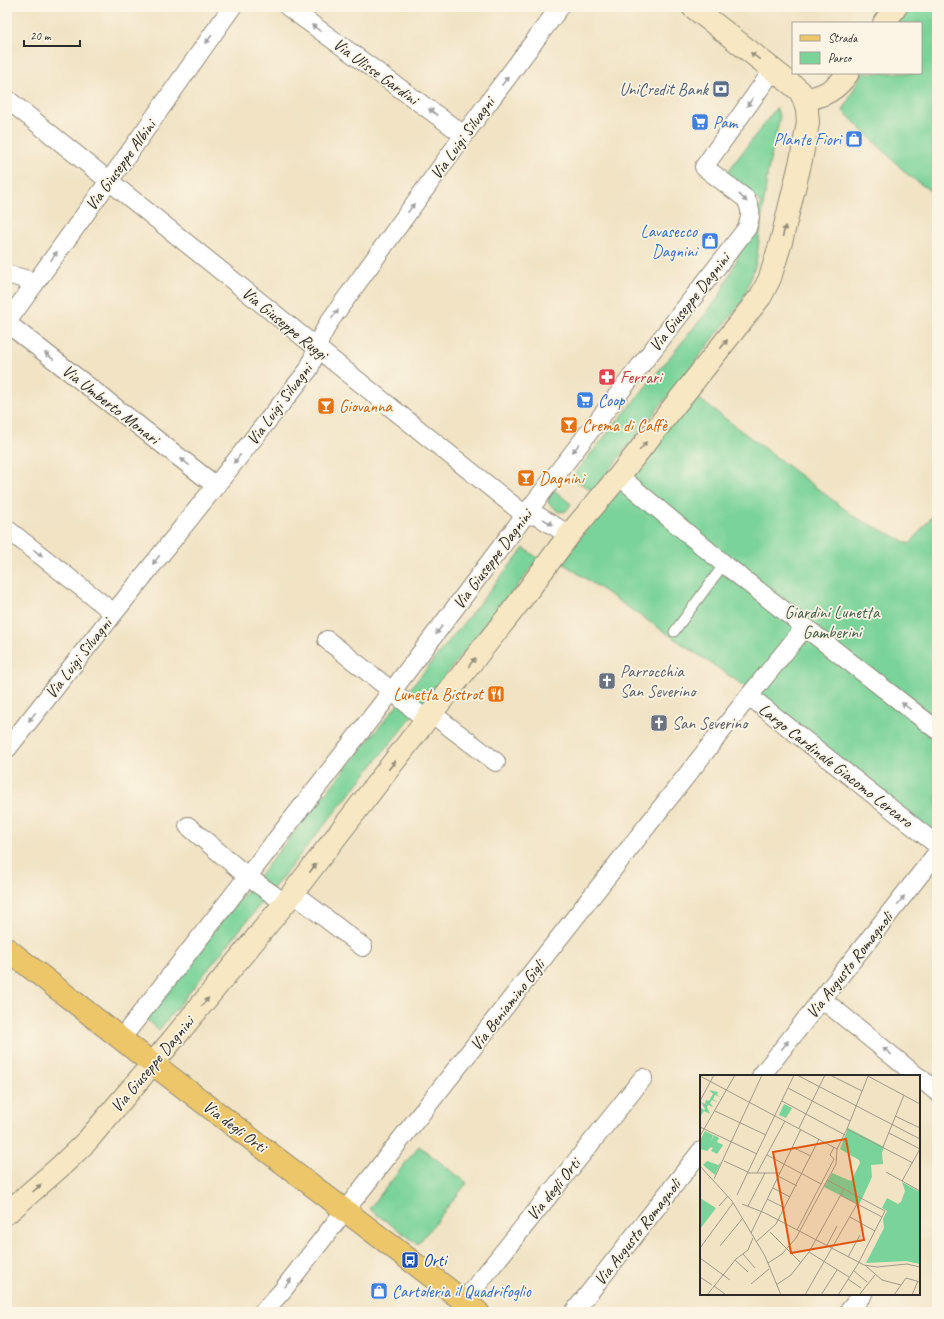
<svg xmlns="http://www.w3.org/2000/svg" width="944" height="1319" font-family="Caveat,sans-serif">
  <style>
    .green { fill: #7ad398; stroke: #527f62 }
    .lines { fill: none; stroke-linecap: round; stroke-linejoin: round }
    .lane-casing { stroke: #8e8778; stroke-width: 11 }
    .street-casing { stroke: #8e8778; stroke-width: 20 }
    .secondary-casing { stroke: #8e8778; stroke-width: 24 }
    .primary-casing { stroke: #8e8778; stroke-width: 24 }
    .lane { stroke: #fff; stroke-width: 9 }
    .street { stroke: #fff; stroke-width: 18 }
    .secondary { stroke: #f7e8c3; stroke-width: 22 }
    .primary { stroke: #ecc669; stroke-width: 22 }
    .oneway { fill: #a0a0a0 }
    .oneway2 { fill: #918a77 }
    .labels { text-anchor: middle; stroke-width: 3.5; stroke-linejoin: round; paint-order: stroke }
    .street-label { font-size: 17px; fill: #2b2b2b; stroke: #fcf5e5 }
    .service-label { font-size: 17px; fill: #4e5e75; stroke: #fcf5e5; text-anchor: end }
    .shop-label { font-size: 17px; fill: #366cbe; stroke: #fcf5e5; text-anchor: start }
    .health-label { font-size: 17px; fill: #be3a42; stroke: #fcf5e5; text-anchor: start }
    .food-label { font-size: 17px; fill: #c56008; stroke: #fcf5e5; text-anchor: start }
    .park-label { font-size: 17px; fill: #435d4c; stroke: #fcf5e5 }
    .worship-label { font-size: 17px; fill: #5b616d; stroke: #fcf5e5; text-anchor: start }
    .transit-label { font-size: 17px; fill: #164399; stroke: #fcf5e5; text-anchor: start }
    .inset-road { fill: none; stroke: #a29987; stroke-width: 1 }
    .view { fill: #df570e; fill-opacity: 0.15; stroke: #df570e; stroke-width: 2 }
    .inset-edge { fill: none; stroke: #2b2b2b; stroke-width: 2 }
  </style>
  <rect width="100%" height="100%" fill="#fcf5e5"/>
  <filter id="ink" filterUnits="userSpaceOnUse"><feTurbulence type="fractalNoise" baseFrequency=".025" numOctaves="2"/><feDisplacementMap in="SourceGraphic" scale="8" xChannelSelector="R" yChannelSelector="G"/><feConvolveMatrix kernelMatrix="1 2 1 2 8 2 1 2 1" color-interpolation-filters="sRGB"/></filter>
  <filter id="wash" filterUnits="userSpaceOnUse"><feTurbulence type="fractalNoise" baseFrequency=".012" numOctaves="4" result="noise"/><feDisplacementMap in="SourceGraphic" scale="16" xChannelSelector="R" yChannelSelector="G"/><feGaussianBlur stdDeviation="0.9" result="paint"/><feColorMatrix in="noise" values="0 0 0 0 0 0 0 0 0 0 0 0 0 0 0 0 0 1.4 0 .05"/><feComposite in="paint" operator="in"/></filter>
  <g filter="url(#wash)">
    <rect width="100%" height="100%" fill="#f1e3c4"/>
    <path class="green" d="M903,7h34v189l-30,-22 -64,-63 19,-38h59v-50h-29z
      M776,108l4,9 -12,53 -12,93 -14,39 -149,189 -22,-13 148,-181 35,-73 7,-21 -35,-29z
      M694,395l161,122 55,27 27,-34v327l-191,-150 -185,-125z
      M554,490l17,14 -5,7 -7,1 -10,-8 -1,-5z
      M524,548l15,11 -380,471 -15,-12z
      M419,1146l48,37 -49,61 -49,-35z"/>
  </g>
  <g filter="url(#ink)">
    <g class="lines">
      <defs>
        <path id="lane" d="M674,632l50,-68"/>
        <path id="street" d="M288,7l176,128
          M7,99l518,416 13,1 31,19
          M7,274l28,8
          M7,322l110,-152 115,-163
          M7,323l209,163
          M619,476l105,88 213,166
          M7,529l107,84
          M327,640l65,51 34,29
          M749,696l188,149
          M431,713l65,49
          M7,749l107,-136 195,-244 12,-32 8,-15 135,-187 96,-128
          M188,826l60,51 37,26
          M293,893l70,54
          M822,999l95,77
          M121,1039l271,-348 149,-197 206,-266c4,-13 5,-16 -1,-29l-42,-32 69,-97
          M761,1076l176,-223
          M919,1077l18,15
          M464,1301l179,-223
          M263,1312l19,-21 50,-64 417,-531 56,-69
          M574,1312l127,-161
          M848,1312l15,-18"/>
        <path id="secondary" d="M884,23l12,-16
          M804,100c20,-4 32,-10 44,-27
          M7,1213l55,-48 25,-24 83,-98 115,-140 141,-183 91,-115 52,-70 50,-59 142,-180 9,-18 11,-36 20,-82 7,-37 -1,-13 -3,-10 -4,-9 -10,-8 -97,-76"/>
        <path id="primary" d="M7,949l146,115 325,248"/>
      </defs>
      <use href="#lane" class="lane-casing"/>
      <use href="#street" class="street-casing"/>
      <use href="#secondary" class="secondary-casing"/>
      <use href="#primary" class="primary-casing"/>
      <use href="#lane" class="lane"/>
      <use href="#street" class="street"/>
      <use href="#secondary" class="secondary"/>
      <use href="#primary" class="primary"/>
    </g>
    <defs><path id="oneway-solid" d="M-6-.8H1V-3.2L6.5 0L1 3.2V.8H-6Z"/></defs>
    <g class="oneway">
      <use href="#oneway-solid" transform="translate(316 28) rotate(-144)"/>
      <use href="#oneway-solid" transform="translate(209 39) rotate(125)"/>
      <use href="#oneway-solid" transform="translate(505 81) rotate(-53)"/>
      <use href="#oneway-solid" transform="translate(750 102) rotate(125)"/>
      <use href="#oneway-solid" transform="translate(433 112) rotate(-144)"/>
      <use href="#oneway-solid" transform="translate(743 198) rotate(44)"/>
      <use href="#oneway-solid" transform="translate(411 208) rotate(-54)"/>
      <use href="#oneway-solid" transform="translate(54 256) rotate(-54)"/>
      <use href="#oneway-solid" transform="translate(335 314) rotate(-54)"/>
      <use href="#oneway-solid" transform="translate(49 356) rotate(-142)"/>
      <use href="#oneway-solid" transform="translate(576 448) rotate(128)"/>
      <use href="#oneway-solid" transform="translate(237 459) rotate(128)"/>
      <use href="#oneway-solid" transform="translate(185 462) rotate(-142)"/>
      <use href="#oneway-solid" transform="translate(548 522) rotate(32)"/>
      <use href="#oneway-solid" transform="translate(38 553) rotate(38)"/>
      <use href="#oneway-solid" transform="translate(156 560) rotate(129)"/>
      <use href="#oneway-solid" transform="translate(439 630) rotate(127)"/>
      <use href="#oneway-solid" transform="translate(906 706) rotate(-142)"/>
      <use href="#oneway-solid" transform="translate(32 717) rotate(128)"/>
      <use href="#oneway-solid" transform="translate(901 900) rotate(-52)"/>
      <use href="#oneway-solid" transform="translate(785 1045) rotate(-52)"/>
      <use href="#oneway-solid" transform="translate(887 1051) rotate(-141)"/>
      <use href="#oneway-solid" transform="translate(288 1283) rotate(-51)"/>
    </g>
    <g class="oneway2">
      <use href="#oneway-solid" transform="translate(755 56) rotate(-142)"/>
      <use href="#oneway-solid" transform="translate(784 231) rotate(-76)"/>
      <use href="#oneway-solid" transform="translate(724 344) rotate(-52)"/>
      <use href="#oneway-solid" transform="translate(643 446) rotate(-52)"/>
      <use href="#oneway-solid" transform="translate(472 662) rotate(-52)"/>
      <use href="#oneway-solid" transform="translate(392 765) rotate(-53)"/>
      <use href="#oneway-solid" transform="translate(313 868) rotate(-53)"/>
      <use href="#oneway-solid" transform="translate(205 1002) rotate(-51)"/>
      <use href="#oneway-solid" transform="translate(37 1188) rotate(-42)"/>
    </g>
  </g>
  <defs>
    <symbol id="bank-square" viewBox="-11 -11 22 22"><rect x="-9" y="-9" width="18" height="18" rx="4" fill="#5c6f8a" stroke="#fcf5e5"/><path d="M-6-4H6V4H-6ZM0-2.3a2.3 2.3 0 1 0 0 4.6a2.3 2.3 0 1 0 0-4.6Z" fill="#fff"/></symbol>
    <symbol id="supermarket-square" viewBox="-11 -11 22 22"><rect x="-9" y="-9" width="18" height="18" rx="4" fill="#3f7fe0" stroke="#fcf5e5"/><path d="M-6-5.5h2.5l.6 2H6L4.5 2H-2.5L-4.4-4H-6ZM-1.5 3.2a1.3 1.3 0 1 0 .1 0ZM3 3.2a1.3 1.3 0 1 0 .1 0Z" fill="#fff"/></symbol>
    <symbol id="shop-square" viewBox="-11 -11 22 22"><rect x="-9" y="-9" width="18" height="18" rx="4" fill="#3f7fe0" stroke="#fcf5e5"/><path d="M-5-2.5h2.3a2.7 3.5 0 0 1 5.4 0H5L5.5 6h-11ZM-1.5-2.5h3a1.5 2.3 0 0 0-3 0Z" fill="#fff"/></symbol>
    <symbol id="pharmacy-square" viewBox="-11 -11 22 22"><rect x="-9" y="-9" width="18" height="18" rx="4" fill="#e0444e" stroke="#fcf5e5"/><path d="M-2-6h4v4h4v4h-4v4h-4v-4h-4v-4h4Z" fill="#fff"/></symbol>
    <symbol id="bar-square" viewBox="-11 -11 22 22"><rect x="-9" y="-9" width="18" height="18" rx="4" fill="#e8710a" stroke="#fcf5e5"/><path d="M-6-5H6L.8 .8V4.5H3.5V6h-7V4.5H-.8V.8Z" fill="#fff"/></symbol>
    <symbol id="church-square" viewBox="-11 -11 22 22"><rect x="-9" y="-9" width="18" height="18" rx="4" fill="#6b7280" stroke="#fcf5e5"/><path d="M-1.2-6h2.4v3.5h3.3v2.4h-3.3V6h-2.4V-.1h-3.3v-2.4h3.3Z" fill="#fff"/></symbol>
    <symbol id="restaurant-square" viewBox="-11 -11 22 22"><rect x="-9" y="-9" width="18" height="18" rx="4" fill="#e8710a" stroke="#fcf5e5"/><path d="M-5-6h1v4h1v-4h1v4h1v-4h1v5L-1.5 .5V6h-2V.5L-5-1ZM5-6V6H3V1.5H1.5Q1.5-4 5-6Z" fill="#fff"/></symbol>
    <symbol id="bus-square" viewBox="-11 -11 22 22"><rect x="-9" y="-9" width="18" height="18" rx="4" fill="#1a4fb4" stroke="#fcf5e5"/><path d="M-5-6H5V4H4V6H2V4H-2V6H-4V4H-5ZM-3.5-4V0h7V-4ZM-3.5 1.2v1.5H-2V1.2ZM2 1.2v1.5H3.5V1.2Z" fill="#fff"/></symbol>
  </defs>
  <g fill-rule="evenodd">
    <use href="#bank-square" x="711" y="79" width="20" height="20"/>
    <use href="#supermarket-square" x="690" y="112" width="20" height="20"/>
    <use href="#shop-square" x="844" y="129" width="20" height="20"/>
    <use href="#shop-square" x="700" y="231" width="20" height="20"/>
    <use href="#pharmacy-square" x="597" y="367" width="20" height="20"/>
    <use href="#supermarket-square" x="575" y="390" width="20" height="20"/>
    <use href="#bar-square" x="316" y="396" width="20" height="20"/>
    <use href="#bar-square" x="559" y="415" width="20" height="20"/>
    <use href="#bar-square" x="516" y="468" width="20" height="20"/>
    <use href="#church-square" x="597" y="671" width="20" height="20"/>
    <use href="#restaurant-square" x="486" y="684" width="20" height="20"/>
    <use href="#church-square" x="649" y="713" width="20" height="20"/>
    <use href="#bus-square" x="400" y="1250" width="20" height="20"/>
    <use href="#shop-square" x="369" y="1281" width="20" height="20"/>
  </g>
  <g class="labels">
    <g class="street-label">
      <text transform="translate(376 71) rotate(36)" y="6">Via Ulisse Gardini</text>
      <text transform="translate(462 138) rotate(-54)" y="6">Via Luigi Silvagni</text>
      <text transform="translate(120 165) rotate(-54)" y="6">Via Giuseppe Albini</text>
      <text transform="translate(689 302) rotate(-52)" y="6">Via Giuseppe Dagnini</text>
      <text transform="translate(285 323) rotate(39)" y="6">Via Giuseppe Ruggi</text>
      <text transform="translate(111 404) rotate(38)" y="6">Via Umberto Monari</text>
      <text transform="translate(279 404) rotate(-53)" y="6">Via Luigi Silvagni</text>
      <text transform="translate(492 559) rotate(-53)" y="6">Via Giuseppe Dagnini</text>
      <text transform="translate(78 658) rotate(-52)" y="6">Via Luigi Silvagni</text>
      <text transform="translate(836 765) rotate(38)" y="6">Largo Cardinale Giacomo Lercaro</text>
      <text transform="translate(849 965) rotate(-52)" y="6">Via Augusto Romagnoli</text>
      <text transform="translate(507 1005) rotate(-52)" y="6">Via Beniamino Gigli</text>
      <text transform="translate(152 1064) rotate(-50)" y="6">Via Giuseppe Dagnini</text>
      <text transform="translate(235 1126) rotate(37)" y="6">Via degli Orti</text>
      <text transform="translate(553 1189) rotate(-51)" y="6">Via degli Orti</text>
      <text transform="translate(637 1232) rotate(-52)" y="6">Via Augusto Romagnoli</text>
    </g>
    <g class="service-label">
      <text x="708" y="95">UniCredit Bank</text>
    </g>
    <g class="shop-label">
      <text x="713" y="128">Pam</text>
      <text x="841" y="145" text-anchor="end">Plante Fiori</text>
      <text x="697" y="237" text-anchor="end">Lavasecco<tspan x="697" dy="20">Dagnini</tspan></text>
      <text x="598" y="406">Coop</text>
      <text x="392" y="1297">Cartoleria il Quadrifoglio</text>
    </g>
    <g class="health-label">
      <text x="620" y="383">Ferrari</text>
    </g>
    <g class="food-label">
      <text x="339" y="412">Giovanna</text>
      <text x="582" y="431">Crema di Caffè</text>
      <text x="539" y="484">Dagnini</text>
      <text x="483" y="700" text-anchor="end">Lunetta Bistrot</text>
    </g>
    <g class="park-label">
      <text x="832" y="618">Giardini Lunetta<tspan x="832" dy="20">Gamberini</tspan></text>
    </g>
    <g class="worship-label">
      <text x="620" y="677">Parrocchia<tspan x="620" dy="20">San Severino</tspan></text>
      <text x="672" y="729">San Severino</text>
    </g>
    <g class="transit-label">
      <text x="423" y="1266">Orti</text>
    </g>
  </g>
  <g transform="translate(700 1075)">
    <rect width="220" height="220" fill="#f1e3c4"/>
    <path d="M9,15l9,2 -1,3 3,2 -5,-2 -2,4 4,3 -5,-2 -2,3 3,4 -5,-2 -1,2 3,7 -6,-3 -4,6v-10l4,3 1,-1 -4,-7 4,2 1,-4 3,1 4,-7zM84,29l8,4 -6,10 -7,-3zM148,53l36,19 -2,6 1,11 -12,1 1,12 -13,28 -35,-18 8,-14 19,8 9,-18 -1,-3 -19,-11zM5,56l8,4 -2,6 3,-6 5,3 -2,4 6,3 -6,9 -6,-3 2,-3 -2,-1 -4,4 -7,-2v-9zM7,86l11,4 3,-3 -6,13 -12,-10zM202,107l18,10v72l-14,-3 -40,2 18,-35 -1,-9 4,-8 -5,-3 5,-10 11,6 3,-2 4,-11zM0,123l16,10 -16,21z" fill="#7ad398"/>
    <path class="inset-road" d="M97,0l123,64M130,0l32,16M166,0l54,29M0,1l137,73M88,13l62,33M0,26l14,-26M82,26l63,34M15,36l51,24M195,41l25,12M0,52l57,27M99,53l26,-53M147,54l66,34M189,58l31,16M0,61l35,-61M92,72l19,9M183,72l21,-52M137,74l10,-20 21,-53M67,80l54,29M24,86l24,11M0,91l32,35 33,55 16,39M186,97l34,19M47,98h33M57,98l28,-52M78,101l19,10M14,104l48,-104M127,105l58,31 -27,53 -20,31M202,106l18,-32M73,113l17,9M37,120l57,-120M140,120l42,22M67,124l18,9M42,129l23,9 99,52 13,2 30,-3 13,3M19,131l9,-10M48,131l17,-33M150,142l25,14M97,155l37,-71 -4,-4 4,-8M70,157l31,31M51,158l50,-104M56,167l20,-18 43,-85M127,170l10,-19M20,171l22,-27M0,173l33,-45M109,177l40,25M43,179l12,14M148,182l12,-22M0,183l30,22M35,185l13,12M68,188l14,-9 14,-16 40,-74 1,-15M166,191l16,14 19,5M154,196l13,11M0,202l12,8M148,204l13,9M51,209l18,-15M76,210l15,-10 18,-23 35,-63M14,211l12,9M7,220l29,-36 12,-9 5,-12M105,220l52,-91M121,220l16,-25M159,220l16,-20M194,220l12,-17 14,4M212,220l6,-14"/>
    <path class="view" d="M146,64l18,101 -73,13 -18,-101z"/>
    <rect width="220" height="220" class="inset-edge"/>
  </g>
  <rect width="944" height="1319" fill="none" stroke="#fcf5e5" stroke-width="24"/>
  <rect x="792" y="22" width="130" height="52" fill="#fcf5e5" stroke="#a8a49b"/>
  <rect x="800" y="35" width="20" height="6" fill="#ecc669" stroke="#a8a49b"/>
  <text x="828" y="42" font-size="12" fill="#2b2b2b">Strada</text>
  <rect x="800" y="52" width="20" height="12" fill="#7ad398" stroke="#a8a49b"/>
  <text x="828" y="62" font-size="12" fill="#2b2b2b">Parco</text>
  <path d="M24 40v6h56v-6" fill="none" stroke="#2b2b2b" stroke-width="2"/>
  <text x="30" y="40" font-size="12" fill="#2b2b2b" stroke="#fcf5e5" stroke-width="3" paint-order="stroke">20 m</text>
</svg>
